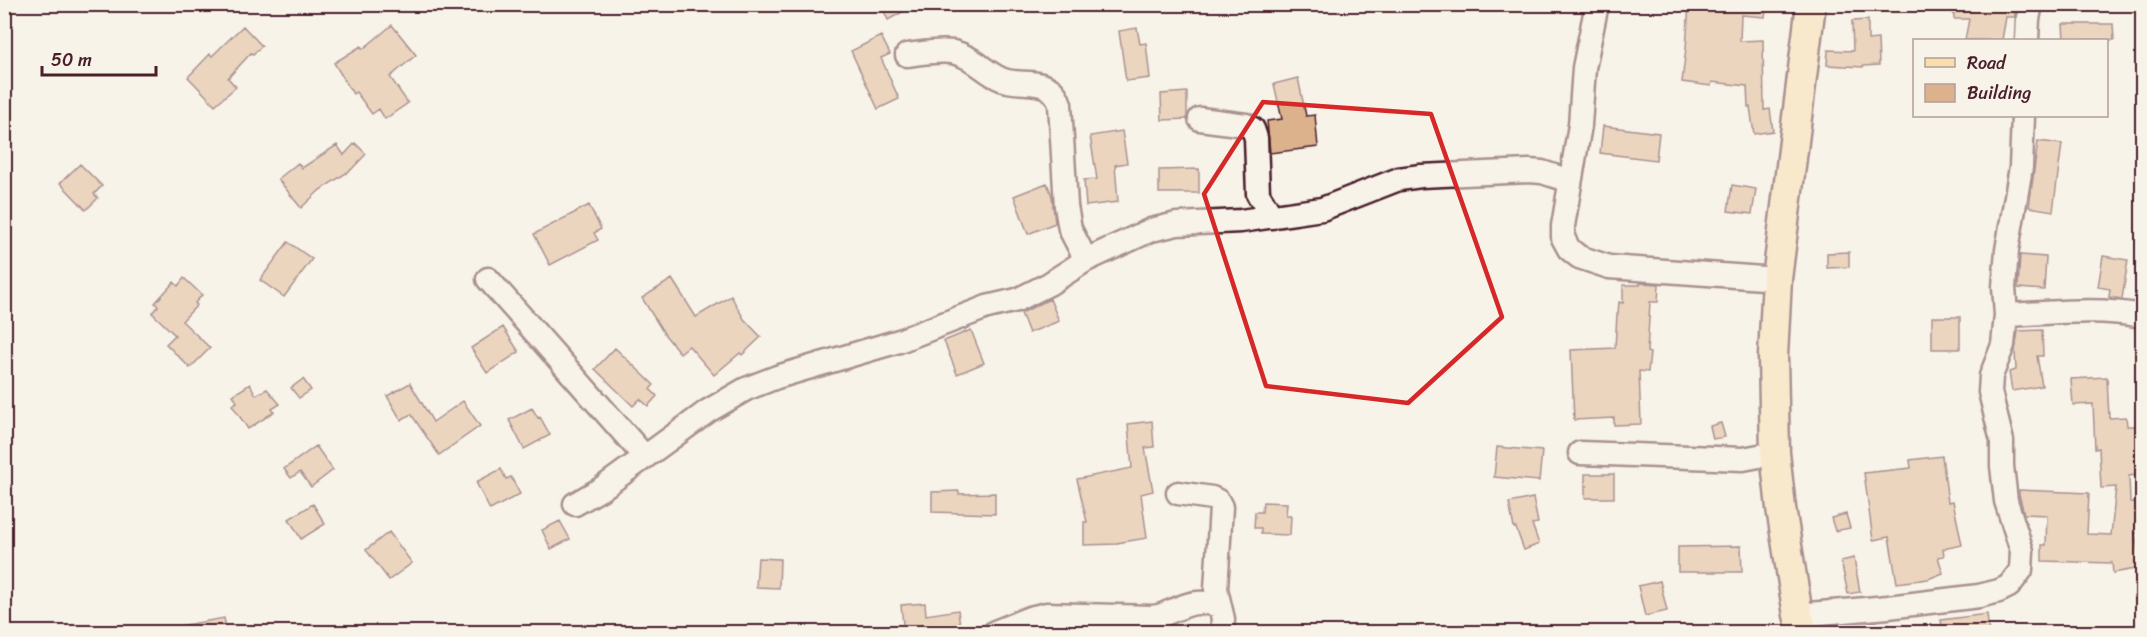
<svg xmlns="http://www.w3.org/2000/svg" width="2147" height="637" font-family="Sriracha,sans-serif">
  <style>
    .building { fill: #dcb28d; stroke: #4a1f2b; stroke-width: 1.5 }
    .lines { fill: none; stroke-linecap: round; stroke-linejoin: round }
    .minor-casing { stroke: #4a1f2b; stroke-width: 27 }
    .major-casing { stroke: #4a1f2b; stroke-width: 33 }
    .minor { stroke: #f7f3e8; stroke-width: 22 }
    .major { stroke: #f9deab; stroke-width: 28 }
    .marked { fill: none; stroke: #d62828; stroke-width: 4.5; stroke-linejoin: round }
  </style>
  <rect width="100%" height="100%" fill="#f7f3e8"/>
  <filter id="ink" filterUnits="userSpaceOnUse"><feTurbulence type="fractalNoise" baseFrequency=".0167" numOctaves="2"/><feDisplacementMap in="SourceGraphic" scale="12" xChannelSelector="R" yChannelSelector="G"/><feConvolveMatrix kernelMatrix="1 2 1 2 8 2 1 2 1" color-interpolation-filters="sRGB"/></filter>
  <g filter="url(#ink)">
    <path class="building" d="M881,4h36l-29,16z
      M1689,4h78l-2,13 -24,-2 -1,26 23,-1 1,70 6,-1 3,22 -19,3 -4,-27h-2l-1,-21 -35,-4 -1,4 -29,-4 4,-34z
      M1953,4h61l1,13h-9l-4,23h-37l4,-21h-15z
      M1868,20v20l10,-1 1,26 -16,1v1l-36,-2 1,-15 25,1 -1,-30z
      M2063,24h50l1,16h-50z
      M392,25l24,30 -26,22 18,26 -23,16 -6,-10 -7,5 -16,-22 -3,2 -19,-31 27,-17 2,3z
      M243,26l19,20 -9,8 -2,-1 -23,25 8,9 -21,18 -27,-28 22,-23 2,2z
      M1137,28l3,16 6,-1 4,35 -24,3 -7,-50z
      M881,36l9,18 -9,4 18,41 -21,10 -27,-58z
      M1298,78l8,38 9,-1 3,32 -48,6 -3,-32 15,-2 -8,-35z
      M1187,92v27l-25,1 -1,-26z
      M1603,126l56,7 -3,27 -56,-7z
      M1122,131l5,32 -12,2 3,37 -32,4 -2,-26 13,-1 -7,-43z
      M2038,141l24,3 -9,67 -24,-4z
      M355,143l11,11 -15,16 -31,20 -19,18 -23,-29 20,-16 4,5 35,-23 7,10z
      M80,164l22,22 -8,8 4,4 -12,12 -26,-27z
      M1199,169v24h-40v-23z
      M1047,183l5,13 3,27 -27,11 -14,-38z
      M1732,185l24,4 -4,25 -24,-3z
      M589,205l12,24 -7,4 4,7 -48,25 -16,-31z
      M288,242l24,17 -28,38 -24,-17z
      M1849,252v15l-22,1v-15z
      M2020,255l26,2 -2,33 -26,-2z
      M2103,256l25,4 -6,39 -13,-2 1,-8 -12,-2z
      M184,278l18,17 -7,8 2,2 -15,16 28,27 -20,20 -24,-24 9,-9 -23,-22 6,-7 -3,-3 19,-21 4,4z
      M672,279l24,38 35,-21 13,23 17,18 -19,18 -2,-2 -26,22 -25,-29 -9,7 -15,-18 -23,-37z
      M1640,283l19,1 -1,18h-8l-3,50 3,1 -2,19 -9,-1 2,53 -27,1v-7l-40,2 -3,-70 44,-2 2,-34h1l1,-12 4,1v-18h17z
      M1050,299l9,22 -30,12 -8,-20z
      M1932,317h28v32h-28z
      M503,327l16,25 -32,21 -16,-25z
      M971,330l13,33 -27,11 -13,-33z
      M2042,330l1,26h-6l5,30 -30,5 -3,-19 7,-2 -1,-19 3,-20z
      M615,348l39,37 -4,4 7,7 -9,10 -8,-7 -7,7 -38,-37z
      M2107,377l2,41 17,-1 1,9h15v28h-7l1,21 -7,1 1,26 12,1v31l-7,-1 6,35 -28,5 -1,-10 -70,-2v-16h4l1,-30 -23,-1 -5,-20v-4l70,3 -2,41 24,1 5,-48 -15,1 -2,-40 -4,1 -2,-45 -20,1 -2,-26z
      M303,379l8,11 -12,8 -8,-10z
      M410,383l23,39 30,-21 17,25 -41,29 -28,-41 -10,6 -14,-24z
      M250,384l6,11 11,-6 13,15 -8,5 2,3 -26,17 -16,-24 5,-3 -4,-7z
      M532,408l6,10 2,-1 10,18 -26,14 -15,-29z
      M1152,421l2,26 -9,1 8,43 -12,3 6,44 -30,5v1l-33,1v-23h3l-10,-43 55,-11 -4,-44z
      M1721,423l4,14 -12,2 -3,-13z
      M316,446l17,24 -22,17 -11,-15 -9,6 -7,-9z
      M1497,447l45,4 -3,30 -45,-4z
      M1942,456l6,46 5,-1 9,44 -19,4 1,7 -6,1 5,16 -15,6 -31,4 -8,-46 -16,3 -9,-67 47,-5 -1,-8z
      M501,469l5,10 5,-2 9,17 -30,16 -14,-28z
      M1585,474h29v24h-29v-12h3l-3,-1z
      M959,491v3l36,-1v21l-63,-2v-20z
      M1533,498l5,25 -6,1 7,20 -15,6 -8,-22h-2l-5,-25z
      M1263,502l24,1 -1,13h5l-1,19 -29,-1v-6h-7l1,-16h7z
      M313,504l12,20 -24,15 -12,-20z
      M1846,514l4,14 -15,3 -4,-13z
      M560,521l10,18 -19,10 -9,-19z
      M389,532l23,31 -23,17 -23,-30z
      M1741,546l1,26h-64v-25z
      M758,558l22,1 -1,29 -23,-1z
      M1854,558l6,34 -12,2 -7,-33z
      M1660,581l7,30 -22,5 -7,-30z
      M925,603l1,12 32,-5 3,23h-57l-3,-28z
      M1987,614l2,19h-46l-2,-13z
      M224,618l3,15h-47v-7z
      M1877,622l3,11h-39l-1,-5z"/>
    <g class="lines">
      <defs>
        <path id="minor" d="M1597,4l-13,64 -4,57 -17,101v12l6,11 10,8 30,10 168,12
          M2027,40l1,-21 3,-15
          M907,55c14,-2 31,-5 46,-3 21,5 30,19 48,27 15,7 36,0 49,10 6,4 8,9 10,15l6,102 4,23 16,31
          M1200,119l46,6 7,4 3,9 2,56 14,23
          M488,279l157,178
          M2006,315c45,-2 92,-8 136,1
          M1580,453l163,6 32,-6
          M1178,493l34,5 6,3 3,6 -5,82 7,30 -1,13
          M575,504l26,-15 107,-78 38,-22 31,-12 122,-36 88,-34 30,-7 32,-16 37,-24 65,-30 26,-6 64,-3 81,-12 77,-30 22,-3 108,-5 13,1 28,9
          M1798,615l90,-8 91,-11 20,-5 10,-5 12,-16 1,-19 -16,-50 -4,-35v-25l-12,-49 1,-16 12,-31 3,-30 -2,-28 3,-37 14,-83 2,-51
          M995,632l35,-14 17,-4 105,3 7,-1c22,-8 36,-19 60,-10"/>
        <path id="major" d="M1803,632l-5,-17 -17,-107 -6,-55 -2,-97 4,-77 34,-275"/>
      </defs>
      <use href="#minor" class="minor-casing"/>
      <use href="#major" class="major-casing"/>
      <use href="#minor" class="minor"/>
      <use href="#major" class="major"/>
    </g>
  </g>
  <path d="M0 0H2147V637H0ZM1263,102l168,12 71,203 -94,86 -142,-17 -62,-192z" fill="#f7f3e8" fill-opacity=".55" fill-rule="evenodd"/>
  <path class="marked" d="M1263,102l168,12 71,203 -94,86 -142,-17 -62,-192z"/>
  <rect width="2147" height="637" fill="none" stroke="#f7f3e8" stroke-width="24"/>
  <rect x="12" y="12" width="2123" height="613" fill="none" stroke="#4a1f2b" stroke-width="2" filter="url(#ink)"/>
  <rect x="1913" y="39" width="195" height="78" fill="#f7f3e8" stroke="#b29e9c" stroke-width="1.5"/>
  <rect x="1925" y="58" width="30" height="9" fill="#f9deab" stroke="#b29e9c" stroke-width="1.5"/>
  <text x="1967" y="69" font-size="18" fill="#4a1f2b">Road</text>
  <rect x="1925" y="84" width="30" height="18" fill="#dcb28d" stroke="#b29e9c" stroke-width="1.5"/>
  <text x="1967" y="99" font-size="18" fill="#4a1f2b">Building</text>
  <path d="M42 66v9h114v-9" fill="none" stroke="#4a1f2b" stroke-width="3"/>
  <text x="51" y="66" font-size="18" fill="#4a1f2b" stroke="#f7f3e8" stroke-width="4.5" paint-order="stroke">50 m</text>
</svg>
